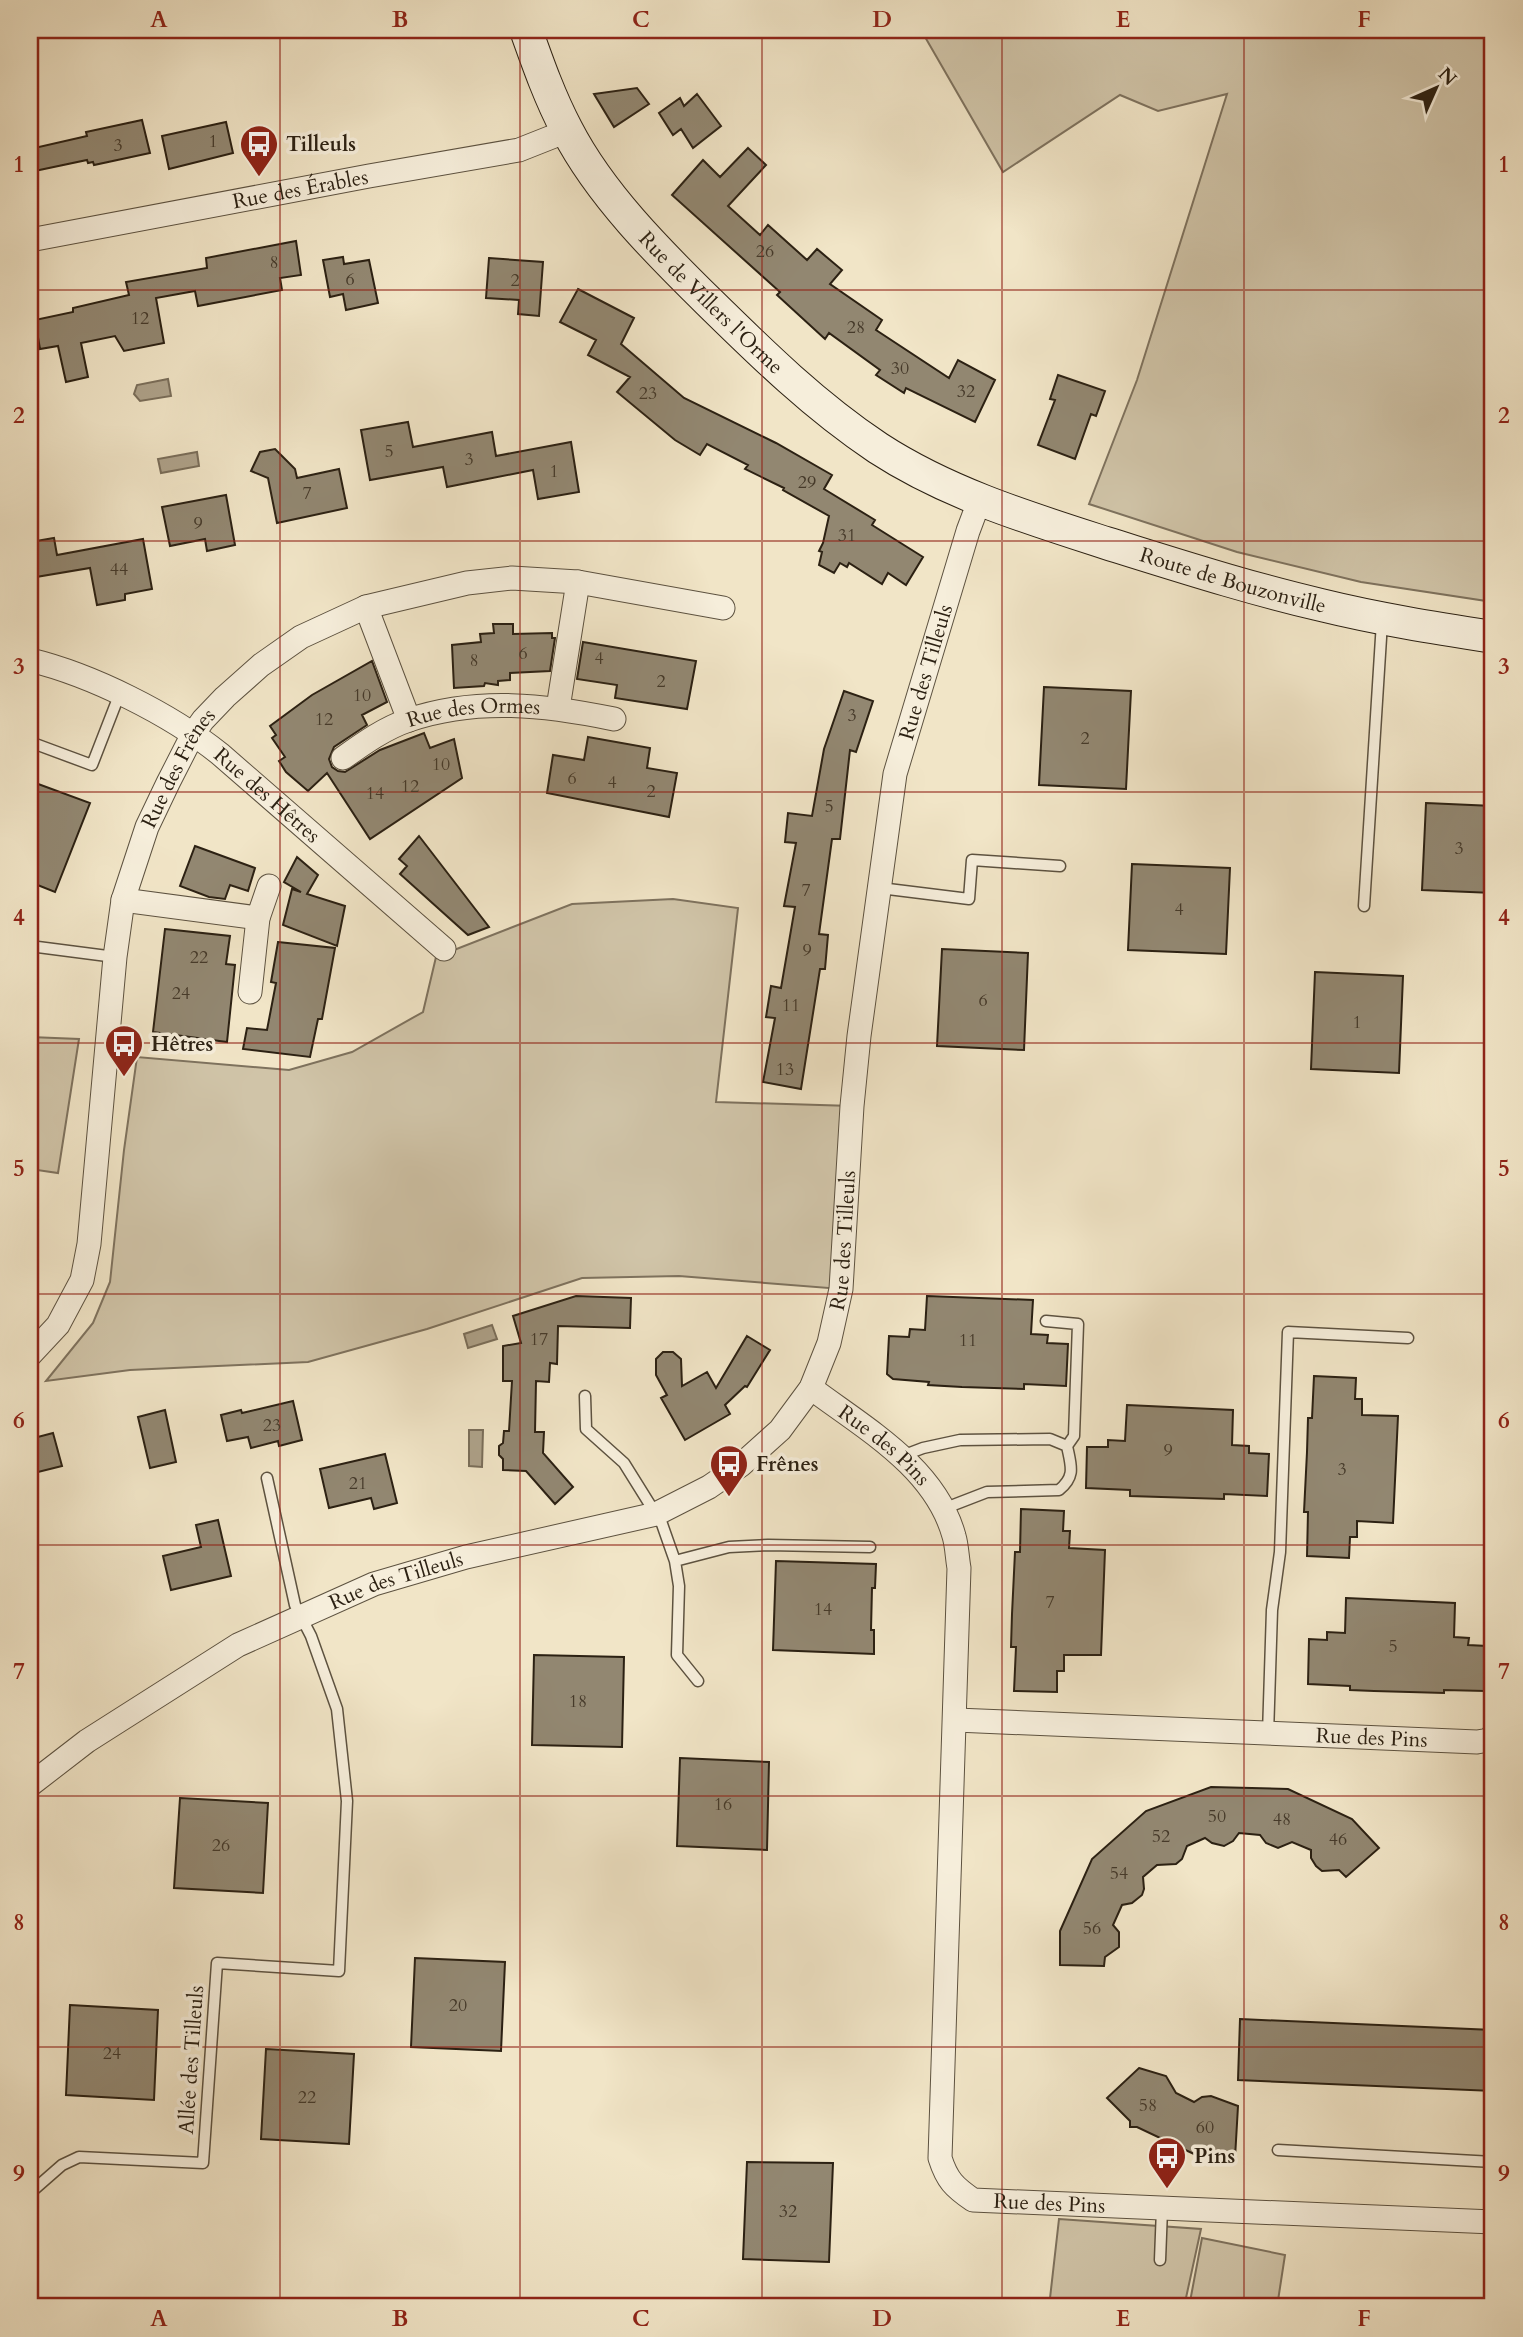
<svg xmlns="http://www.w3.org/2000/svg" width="1523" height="2337" font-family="Cardo,serif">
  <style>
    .green { fill: #d0c4a8; stroke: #7e725e; stroke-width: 2 }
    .water { fill: #aea28a; stroke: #7a6e5a; stroke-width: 2 }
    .building { fill: #928771; stroke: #2c2113; stroke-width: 2 }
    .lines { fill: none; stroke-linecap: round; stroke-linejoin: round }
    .lane-casing { stroke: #5d5240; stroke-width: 13 }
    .street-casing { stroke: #5d5240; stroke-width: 25 }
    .secondary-casing { stroke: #2c2113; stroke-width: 34 }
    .lane { stroke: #f6eedb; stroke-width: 10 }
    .street { stroke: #f6eedb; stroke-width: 23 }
    .secondary { stroke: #f6eedb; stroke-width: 32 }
    .grid { fill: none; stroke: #8f2418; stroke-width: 2; stroke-opacity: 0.55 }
    .labels { text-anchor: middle; stroke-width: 7; stroke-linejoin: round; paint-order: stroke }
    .number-label { font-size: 18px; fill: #463a2a }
    .poi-label { font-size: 21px; font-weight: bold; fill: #2c2113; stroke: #f6eedb; text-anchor: start }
    .street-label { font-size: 21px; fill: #2c2113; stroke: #f6eedb }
    .neatline { fill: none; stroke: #8f2418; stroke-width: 2.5 }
    .grid-label { font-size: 23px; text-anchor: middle; font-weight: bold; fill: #8f2418 }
  </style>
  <rect width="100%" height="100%" fill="#f1e5c7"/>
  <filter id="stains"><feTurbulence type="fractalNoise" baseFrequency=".00286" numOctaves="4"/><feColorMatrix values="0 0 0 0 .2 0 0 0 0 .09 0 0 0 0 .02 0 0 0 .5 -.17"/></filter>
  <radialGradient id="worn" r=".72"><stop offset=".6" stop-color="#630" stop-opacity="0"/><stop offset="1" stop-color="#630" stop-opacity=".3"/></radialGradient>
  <path class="green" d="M921,30h572v572l-132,-20 -124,-30 -148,-48 48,-124 90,-286 -69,17 -38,-16 -117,77z
    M673,899l65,9 -22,194 136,4 -11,183 -162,-13 -97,2 -155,51 -119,33 -178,8 -84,11 47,-58 17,-41 14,-132 13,-93 152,13 63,-18 71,-40 13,-55 136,-53z
    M30,1037l49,2 -21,134 -28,-4z
    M1059,2219l142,10 -17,78h-135z
    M1202,2238l83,17 -8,52h-88z"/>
  <path class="water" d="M168,379l3,17 -31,5 -6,-7 3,-9z
    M197,452l2,14 -38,7 -3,-14z
    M492,1325l5,14 -29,9 -4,-14z
    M469,1430h14l-1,37 -13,-1z"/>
  <path class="building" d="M637,88l12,16 -35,23 -20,-33z
    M697,94l24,32 -28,22 -12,-19 -8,6 -14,-22 21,-15 4,8z
    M142,120l8,33 -56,12 -1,-3 -5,1 -1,-3 -57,12v-23l57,-13 -1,-4z
    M226,122l7,31 -64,16 -7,-33z
    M748,148l18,17 -38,41 32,29 8,-10 39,35 10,-11 25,21 -12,14 52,36 -6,10 73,48 9,-18 37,20 -20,42 -69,-34 -2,5 -28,-18 4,-5 -51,-37 -4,6 -48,-44 3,-3 -108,-97 31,-35 17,17z
    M296,241l5,34 -21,3 2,12 -84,16 -3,-15 -39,7 8,45 -40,8 -9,-15 -34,7 7,34 -22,5 -8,-36 -18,3 -5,-29 38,-8v-4l56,-13 -3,-13 81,-14 -1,-10z
    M343,257l1,7 25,-4 9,43 -32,7 -3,-16 -13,3 -7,-37z
    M489,258l54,4 -4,54 -21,-2 1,-14 -33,-2z
    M578,289l56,29 -13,26 63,54 92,45 56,32 -8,14 51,31 -3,5 51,32 -17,28 -18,-12 -6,11 -33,-21 -2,4 -7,-4 -6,10 -15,-8 3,-13 -3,-1 4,-8 6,-27 -46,-26 1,-2 -39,-19 3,-4 -41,-21 -7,11 -25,-15 -58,-48 13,-15 -42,-22 8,-15 -36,-18z
    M1058,375l47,16 -9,25 -5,-2 -16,45 -37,-14 17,-45 -5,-1z
    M408,422l5,25 79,-15 4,24 75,-14 8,50 -41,7 -5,-29 -86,17 -4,-20 -73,13 -9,-50z
    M275,449l20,20 2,9 42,-9 8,39 -70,15 -9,-45 -17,-7 9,-19z
    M226,495l9,50 -28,6 -2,-12 -35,7 -8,-39z
    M54,538l3,17 86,-16 9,50 -27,5v6l-28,5 -7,-37 -60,10v-36z
    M493,624h20v10l39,-1v5h3l-5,33 -40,2v7l-12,1v4l-13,-2 -1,3 -30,2 -2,-43 29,-3 -1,-8 14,-1z
    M583,642l113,19 -9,48 -72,-11 2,-13 -40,-6z
    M372,661l15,41 -25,13 5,10 -33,22 -5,12 3,8 6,4 7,1 35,-22 44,-17 6,15 24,-9 8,39 -92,61 -43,-66 -19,18 -22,-19 -7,-11 6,-4 -13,-19 4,-3 -6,-9 42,-31z
    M1044,687l87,4 -5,98 -87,-4z
    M844,691l29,10 -17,51 -6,-2 -10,89h-8l-13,95 9,1 -3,34h-5l-19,120 -38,-7 12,-64 -9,-1 5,-31 10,2 14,-81 -11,-1 12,-63 -11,-1 3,-29 24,3 12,-67z
    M588,737l62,11 -3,20 30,5 -8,44 -122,-24 6,-38 31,5z
    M30,781l60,22 -35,89 -25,-10z
    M1426,803l67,3v87l-71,-3z
    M419,836l70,91 -21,8 -68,-61 7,-8 -8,-7z
    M195,846l60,22 -7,23 -18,-6 -5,14 -16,-2 -29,-11z
    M297,857l21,18 -11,19 38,12 -8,40 -54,-21 9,-36 9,3 -17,-10z
    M1132,864l98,4 -4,86 -98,-4z
    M165,929l65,7 -4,28 9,1 -8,77 -74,-10z
    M278,942l57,6 -13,71h-4l-8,38 -67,-8 4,-21 20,2 9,-47 -5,-1z
    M942,949l86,4 -4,97 -87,-4z
    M1315,972l88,4 -4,97 -88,-4z
    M576,1296l55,2 -1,30 -72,-2 -1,38 -7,-1 -1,19 -13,-1 -1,51h9l-1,21 30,34 -18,17 -29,-33 -23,-1v-11l-4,-4v-9l4,-3 1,-12h5l3,-50h-9v-35l18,-3 -8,-27z
    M927,1296l106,4 -2,34 17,1 -1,8 21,1 -2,42 -42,-2v5l-62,-2 -34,-2 1,-3 -36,-3 -6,-5 2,-38 20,1 1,-8 15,1z
    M747,1336l23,14 -23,37 -2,-1 -20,19 5,9 -45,26 -24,-42 6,-3 -11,-20v-16l7,-7h10l8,7 1,27 25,-14 9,16z
    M1314,1376l42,2 -1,21h7v16l36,1 -5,107 -36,-2v16h-7l-1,21 -42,-2 1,-44h-4l3,-60 1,-34h4z
    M293,1401l9,39 -23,6 -1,-5 -27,7 -3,-11 -21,4 -6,-26 20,-5 1,3z
    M1127,1405l106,5 -1,35 17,1v7l20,1 -2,42 -43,-2v5l-94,-3v-6l-44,-2 1,-41h21v-7l17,1z
    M165,1410l11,52 -26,6 -12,-51z
    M53,1433l9,33 -32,8v-35z
    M385,1454l12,49 -23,6 -3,-11 -42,10 -9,-39z
    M1021,1509l43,2 -1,20h7l-1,17 36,2 -4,105h-37v16h-7v21l-43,-1 2,-44h-5l1,-33 3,-62h5z
    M218,1520l13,56 -60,14 -8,-34 38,-9 -5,-22z
    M776,1561l100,3 -1,24h-3l-1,42h3v24l-101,-4z
    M1346,1598l109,5 -1,34 15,1 -1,7 19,1 -2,45 -41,-1v3l-70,-2 -24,-1v-4l-42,-2 1,-45 18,1v-8l18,1z
    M534,1655l90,2 -2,90 -90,-2z
    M680,1758l89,4 -2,88 -90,-4z
    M1211,1787l77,2 64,30 27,29 -33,29 -7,-7 -17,1 -6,-5 -5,-8v-8l-19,-8 -14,6 -12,-5 -6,-8 -21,-2 -6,8 -9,5 -12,-3 -7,-5 -18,8 -5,13 -6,5 -19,1 -14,12 1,12 -2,6 -10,8 -10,2 -9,20 6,7v15l-14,10 -1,9 -44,-1v-34l32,-72 54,-48z
    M180,1798l88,5 -5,90 -89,-5z
    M415,1958l90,4 -4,89 -90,-4z
    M70,2005l88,5 -4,90 -88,-5z
    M1240,2019l253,11v61l-255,-11z
    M266,2049l88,5 -5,90 -88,-5z
    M1139,2068l27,8 10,17 18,9 8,-5 9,-1 27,10 -3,52 -39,-3 -59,-28h-7v-6l-23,-23z
    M747,2162l86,1 -4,99 -86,-3z"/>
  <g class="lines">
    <defs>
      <path id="lane" d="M30,742l62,23 28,-72
        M880,888l89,11 3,-39 88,6
        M1364,906l18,-284
        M30,946l85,11
        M1046,1321l32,3 -4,112 -7,10
        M585,1396l1,33 38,34 38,61 13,37 4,25 -2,69 21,26
        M902,1456l21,-8 37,-8 90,-1 17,7c4,20 9,30 -8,44l-72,2 -44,17
        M675,1561l54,-14 39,-2 102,2
        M1268,1734l4,-124 8,-58 8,-220 120,6
        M1278,2150l215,12
        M30,2193l32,-28 17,-8 124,6 14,-200 122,8 8,-170 -10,-92 -26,-73 -16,-31 -28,-127
        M1160,2260l2,-51"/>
      <g id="street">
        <path id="s1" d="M30,240l339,-64 150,-26 48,-19"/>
        <path d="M366,607l43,113"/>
        <path id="s2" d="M30,660c62,15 140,54 190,94l224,195"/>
        <path d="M558,708l20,-126"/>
        <path id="s3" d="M343,758c21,-15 42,-30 66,-38 68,-23 137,-15 205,-1"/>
        <path d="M123,900l135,18"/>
        <path d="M250,992l8,-74 11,-32"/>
        <path id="s4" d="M30,1355l28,-30 24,-45 7,-36 26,-287 8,-57 24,-73 21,-44 25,-49 10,-14 22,-23 36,-32 40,-28 65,-30 101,-24 45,-5 66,4 145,26"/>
        <path id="s5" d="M811,1388c53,40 124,79 143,148 3,10 3,21 5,32l-19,590c7,22 14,29 33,42l520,22"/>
        <path id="s6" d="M956,1720l521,22 12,-2 4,-5"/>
        <path id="s7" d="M30,1785l57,-44 151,-96 136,-61 92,-27 190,-43 53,-27 32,-22 39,-35 31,-42 18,-45 12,-54 11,-183 7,-70 36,-262 73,-243 12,-32"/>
      </g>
      <g id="secondary">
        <path id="s8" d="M526,30c12,34 24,68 41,100 33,64 91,122 142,172 54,53 106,104 169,146 69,45 150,70 228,95 71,22 142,45 215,62 57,14 114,23 172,32"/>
      </g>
    </defs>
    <use href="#lane" class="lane-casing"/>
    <use href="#street" class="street-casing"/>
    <use href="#secondary" class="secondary-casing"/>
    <use href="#lane" class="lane"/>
    <use href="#street" class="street"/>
    <use href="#secondary" class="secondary"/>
  </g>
  <path class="grid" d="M280,30v2277M520,30v2277M762,30v2277M1002,30v2277M1244,30v2277M30,290h1463M30,541h1463M30,792h1463M30,1043h1463M30,1294h1463M30,1545h1463M30,1796h1463M30,2047h1463"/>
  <defs>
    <symbol id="bus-pin" viewBox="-11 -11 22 30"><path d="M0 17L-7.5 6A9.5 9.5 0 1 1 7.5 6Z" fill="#8f2418" stroke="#f6eedb"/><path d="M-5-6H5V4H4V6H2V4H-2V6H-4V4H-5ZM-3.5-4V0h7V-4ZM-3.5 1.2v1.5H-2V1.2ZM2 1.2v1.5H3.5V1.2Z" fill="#fff"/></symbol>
  </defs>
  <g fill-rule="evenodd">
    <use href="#bus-pin" x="237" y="122" width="44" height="60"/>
    <use href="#bus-pin" x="102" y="1022" width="44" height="60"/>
    <use href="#bus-pin" x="707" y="1442" width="44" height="60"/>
    <use href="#bus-pin" x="1145" y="2134" width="44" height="60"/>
  </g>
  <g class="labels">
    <g class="number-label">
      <text x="213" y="147">1</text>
      <text x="118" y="151">3</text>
      <text x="765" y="257">26</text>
      <text x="274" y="268">8</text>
      <text x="350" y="285">6</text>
      <text x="515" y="286">2</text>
      <text x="140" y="324">12</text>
      <text x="856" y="333">28</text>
      <text x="900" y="374">30</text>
      <text x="966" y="397">32</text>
      <text x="648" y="399">23</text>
      <text x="389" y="457">5</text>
      <text x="469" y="465">3</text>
      <text x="554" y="477">1</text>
      <text x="807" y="488">29</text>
      <text x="307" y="499">7</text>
      <text x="198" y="529">9</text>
      <text x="847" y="541">31</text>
      <text x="119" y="575">44</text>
      <text x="523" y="659">6</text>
      <text x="599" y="664">4</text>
      <text x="474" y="666">8</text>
      <text x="661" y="687">2</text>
      <text x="362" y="701">10</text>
      <text x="852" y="721">3</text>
      <text x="324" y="725">12</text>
      <text x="1085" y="744">2</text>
      <text x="441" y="770">10</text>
      <text x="572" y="784">6</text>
      <text x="612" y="788">4</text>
      <text x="410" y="792">12</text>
      <text x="651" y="797">2</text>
      <text x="375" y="799">14</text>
      <text x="829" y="812">5</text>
      <text x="1459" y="854">3</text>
      <text x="806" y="896">7</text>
      <text x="1179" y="915">4</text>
      <text x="807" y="956">9</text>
      <text x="199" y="963">22</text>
      <text x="181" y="999">24</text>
      <text x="983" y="1006">6</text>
      <text x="791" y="1011">11</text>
      <text x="1357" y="1028">1</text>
      <text x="785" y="1075">13</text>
      <text x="539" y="1345">17</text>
      <text x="968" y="1346">11</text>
      <text x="272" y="1431">23</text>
      <text x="1168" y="1456">9</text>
      <text x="1342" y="1475">3</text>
      <text x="358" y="1489">21</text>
      <text x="1050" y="1608">7</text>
      <text x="823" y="1615">14</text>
      <text x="1393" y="1652">5</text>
      <text x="578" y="1707">18</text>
      <text x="723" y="1810">16</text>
      <text x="1217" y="1822">50</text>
      <text x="1282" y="1825">48</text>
      <text x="1161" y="1842">52</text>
      <text x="1338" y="1845">46</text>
      <text x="221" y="1851">26</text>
      <text x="1119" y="1879">54</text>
      <text x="1092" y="1934">56</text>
      <text x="458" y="2011">20</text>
      <text x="112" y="2059">24</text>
      <text x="307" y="2103">22</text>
      <text x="1148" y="2111">58</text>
      <text x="1205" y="2133">60</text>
      <text x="788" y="2217">32</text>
    </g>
    <g class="poi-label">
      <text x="286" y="151">Tilleuls</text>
      <text x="151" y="1051">Hêtres</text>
      <text x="756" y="1471">Frênes</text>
      <text x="1194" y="2163">Pins</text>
    </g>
    <g class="street-label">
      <text dy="7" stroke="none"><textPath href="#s1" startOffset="275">Rue des Érables</textPath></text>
      <text dy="7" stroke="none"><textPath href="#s8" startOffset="334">Rue de Villers l'Orme</textPath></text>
      <text dy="7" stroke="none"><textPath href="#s8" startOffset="936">Route de Bouzonville</textPath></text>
      <text dy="7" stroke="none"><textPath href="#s7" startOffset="1622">Rue des Tilleuls</textPath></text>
      <text dy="7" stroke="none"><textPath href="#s3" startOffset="142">Rue des Ormes</textPath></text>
      <text dy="7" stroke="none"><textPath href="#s4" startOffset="618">Rue des Frênes</textPath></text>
      <text dy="7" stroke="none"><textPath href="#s2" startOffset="276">Rue des Hêtres</textPath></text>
      <text dy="7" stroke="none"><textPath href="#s7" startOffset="1046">Rue des Tilleuls</textPath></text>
      <text dy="7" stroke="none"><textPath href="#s5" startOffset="93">Rue des Pins</textPath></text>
      <text dy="7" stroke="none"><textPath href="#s7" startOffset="422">Rue des Tilleuls</textPath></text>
      <text dy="7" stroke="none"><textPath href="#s6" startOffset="416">Rue des Pins</textPath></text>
      <text transform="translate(191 2060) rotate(-86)" y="7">Allée des Tilleuls</text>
      <text dy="7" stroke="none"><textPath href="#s5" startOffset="964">Rue des Pins</textPath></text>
    </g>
  </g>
  <rect width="1523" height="2337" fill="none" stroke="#f1e5c7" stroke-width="77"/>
  <g transform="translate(1436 88) rotate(45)" stroke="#f6eedb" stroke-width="5" paint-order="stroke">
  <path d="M0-5L12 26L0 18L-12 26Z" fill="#2c2113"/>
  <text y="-10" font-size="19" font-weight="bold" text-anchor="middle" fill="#2c2113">N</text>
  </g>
  <rect x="38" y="38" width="1446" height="2260" class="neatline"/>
  <g class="grid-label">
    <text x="159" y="27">A</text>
    <text x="400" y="27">B</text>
    <text x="641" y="27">C</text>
    <text x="882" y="27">D</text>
    <text x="1123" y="27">E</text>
    <text x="1364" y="27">F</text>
    <text x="19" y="172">1</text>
    <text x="1504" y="172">1</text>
    <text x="19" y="423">2</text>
    <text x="1504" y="423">2</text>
    <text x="19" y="674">3</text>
    <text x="1504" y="674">3</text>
    <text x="19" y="925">4</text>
    <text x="1504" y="925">4</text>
    <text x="19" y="1176">5</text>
    <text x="1504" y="1176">5</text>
    <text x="19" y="1428">6</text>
    <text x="1504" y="1428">6</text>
    <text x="19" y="1679">7</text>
    <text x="1504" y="1679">7</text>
    <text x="19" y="1930">8</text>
    <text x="1504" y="1930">8</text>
    <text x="19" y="2181">9</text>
    <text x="1504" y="2181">9</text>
    <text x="159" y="2326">A</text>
    <text x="400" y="2326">B</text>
    <text x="641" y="2326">C</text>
    <text x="882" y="2326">D</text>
    <text x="1123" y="2326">E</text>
    <text x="1364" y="2326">F</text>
  </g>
  <rect width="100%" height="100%" filter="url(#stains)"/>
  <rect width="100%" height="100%" fill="url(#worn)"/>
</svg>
